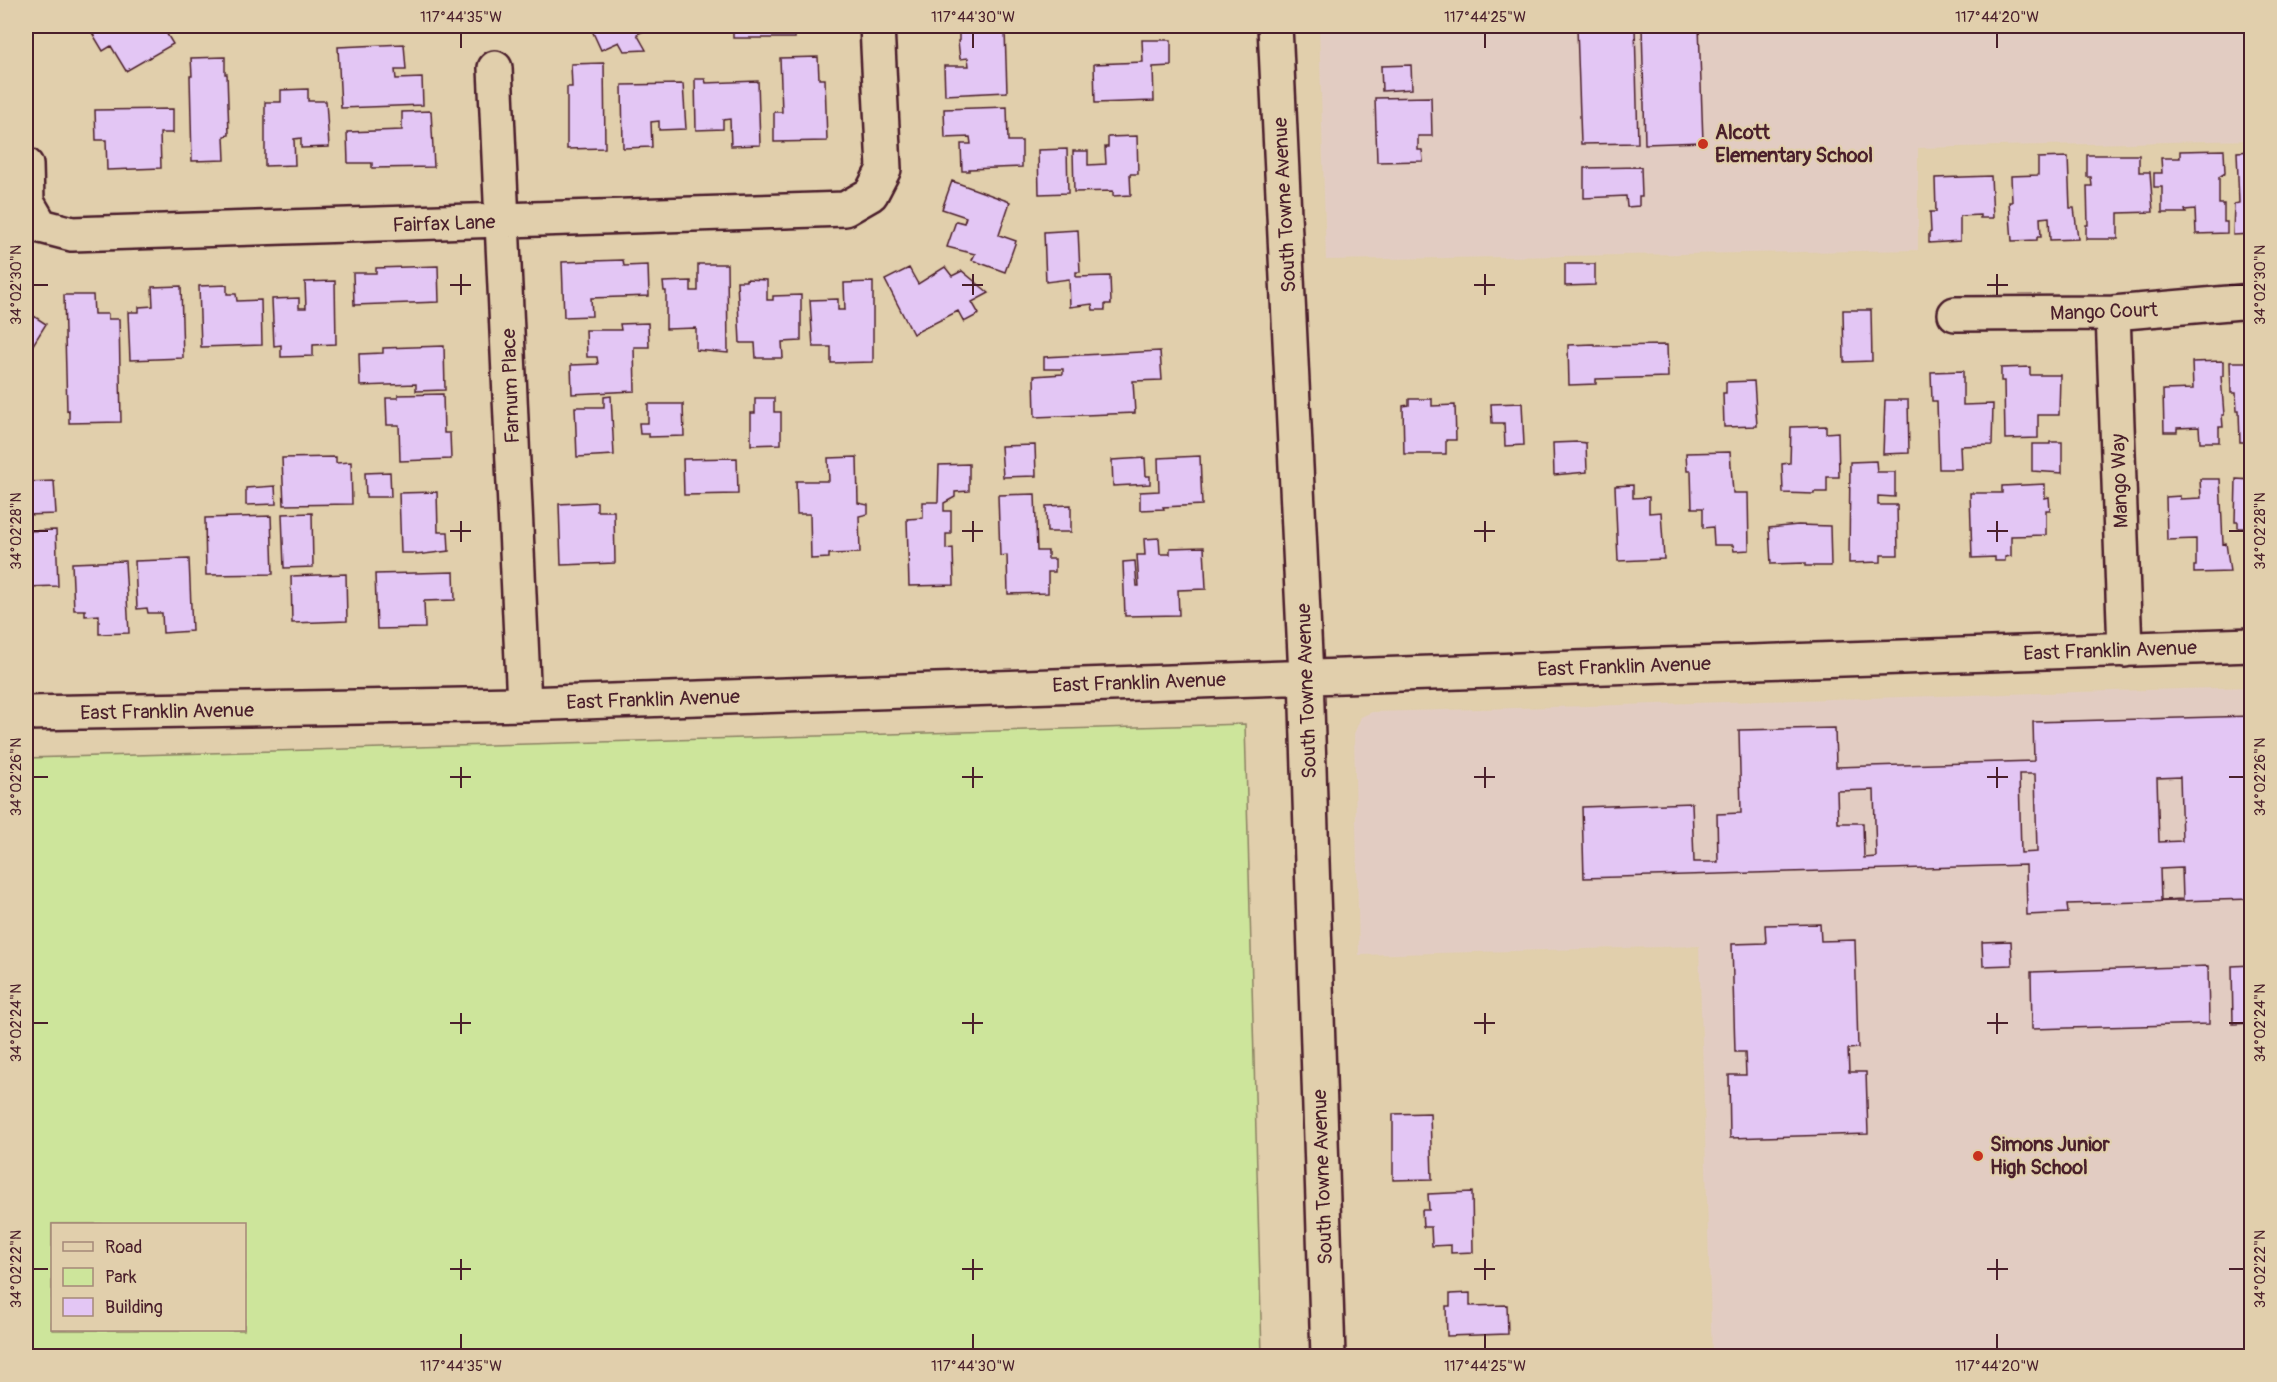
<svg xmlns="http://www.w3.org/2000/svg" width="2277" height="1382" font-family="Pangolin,sans-serif">
  <style>
    .built { fill: #e2ccc2 }
    .green { fill: #cde59b; stroke: #8c8263; stroke-width: 1.5; fill-rule: evenodd }
    .building { fill: #e3c6f4; stroke: #4a1f2b; stroke-width: 1.5; fill-rule: evenodd }
    .lines { fill: none; stroke-linecap: round; stroke-linejoin: round }
    .minor-casing { stroke: #4a1f2b; stroke-width: 38 }
    .minor { stroke: #e1cfac; stroke-width: 33 }
    .ticks { fill: none; stroke: #4a1f2b; stroke-width: 2 }
    .poi-dot { fill: #c8321e; stroke: #e1cfac; stroke-width: 2 }
    .labels { text-anchor: middle; stroke-width: 4.5; stroke-linejoin: round; paint-order: stroke }
    .poi-label { font-size: 20px; font-weight: bold; fill: #4a1f2b; stroke: #e1cfac; text-anchor: start }
    .street-label { font-size: 20px; fill: #4a1f2b; stroke: #e1cfac }
    .neatline { fill: none; stroke: #4a1f2b; stroke-width: 2 }
    .ticks-label { font-size: 15px; text-anchor: middle; fill: #4a1f2b }
  </style>
  <rect width="100%" height="100%" fill="#e1cfac"/>
  <filter id="ink" filterUnits="userSpaceOnUse"><feTurbulence type="fractalNoise" baseFrequency=".0167" numOctaves="2"/><feDisplacementMap in="SourceGraphic" scale="12" xChannelSelector="R" yChannelSelector="G"/><feConvolveMatrix kernelMatrix="1 2 1 2 8 2 1 2 1" color-interpolation-filters="sRGB"/></filter>
  <g filter="url(#ink)">
    <path class="built" d="M1319,26h932v114l-333,8v102l-592,10z
      M2251,687v669h-539l-13,-410 -340,9 -5,-221 7,-17 11,-5z"/>
    <path class="green" d="M1245,724l17,632h-1236v-598zM52,1224h192v106h-192z"/>
    <path class="building" d="M88,26h74l11,18 -47,27 -15,-25 -8,5z
      M590,26h65l-18,8 9,16 -22,1 -5,-9 -18,8z
      M733,26h62v12h-62z
      M1642,26h57l4,116 -58,2z
      M1635,27l3,116 -57,1 -4,-116z
      M959,31h46l2,61 -62,3 -1,-29h25l-1,-8 -8,1 -2,-18h1z
      M1142,40h29v26l-18,1 1,34 -59,2 -1,-39 49,-2z
      M404,44l2,26h-11l1,9 26,-1 1,27 -82,3 -3,-61z
      M225,57v17h2l2,61 -5,1 1,24 -33,1 -2,-85h2l-1,-18z
      M818,57l1,22h6l2,62 -53,1v-30h8l-2,-54z
      M604,63l1,85 -38,1v-62h5l-1,-23z
      M1411,65l1,24 -30,2 -1,-25z
      M695,79h10l1,4 52,-2 2,64 -29,1 -1,-27 -7,1v9l-27,1z
      M683,84l3,45 -27,1v-9l-8,1 1,25 -29,1 -1,-63z
      M308,89v12h18l3,46 -28,1v-10l-7,1 1,26 -30,1v-64h16v-12z
      M1431,97l1,39h-14v14h4l1,11 -46,1 -2,-64z
      M1007,107l1,34h14v26l-53,2v2h-7l-1,-27h10l-1,-7 -25,1 -1,-29z
      M173,109v24h-13l1,35 -54,2 -1,-30h-10l-1,-30z
      M431,111l3,56 -62,1v-5h-24l-1,-31 55,-2v-18z
      M1137,136l1,38h-8l1,21 -18,1v-5l-39,1 -1,-41h15v14l18,-1 -1,-17h3v-10z
      M1067,149l1,44 -29,1 -1,-44z
      M2224,150l1,23 -6,4v27h5v18h3v11l-31,1 -1,-25 -10,1 1,3h-24v-26h-8v-14h8l-1,-15h19v-7z
      M2252,151v83l-19,1 1,-31 5,-1 -2,-51z
      M2087,155h52v17h11l3,40 -35,1v26h-32v-14h2l-1,-39h5l-1,-9h-4z
      M2068,157l2,51h4l4,31 -28,1 -1,-23 -9,1 1,19h-4v3l-25,1 -3,-39h3l-1,-26 27,-1v-17z
      M1641,167l1,29h-3v10l-12,1 -1,-11 -42,2v-30z
      M1991,176l2,42h-13v-3l-20,1v25l-31,2v-10l2,-1 -1,-20h6l-1,-34z
      M952,181l58,21 -11,33 17,6 -11,31 -33,-12 3,-6 -28,-7 9,-26 8,2 2,-6 -24,-8z
      M1078,230l2,42h-4v5l34,-1 1,28h-6v6h-12l-1,-6 -22,3 -1,-28 -23,3 -2,-50z
      M623,260l1,6 24,-1 1,31 -58,2 1,18 -28,1 -2,-55z
      M698,264h29l1,89 -32,-3v-22l-30,1v-38h-2l-1,-9 28,-1v10h7z
      M1565,264h30v21l-30,1z
      M438,266l1,36 -85,3 -1,-32h23v-5z
      M945,267l7,9 10,-5 27,22 -17,9 7,12 -15,8 -6,-11 -45,23 -28,-54 24,-12 9,16z
      M746,279l21,1v20h6v-4l28,-1v46l-19,1 1,16h-27l-1,-15h-15l-3,-62h9z
      M335,281l1,63 -23,1v11l-32,1v-12l-7,1 -2,-47 27,-1v10h7l-1,-26z
      M873,282v80l-42,1v-16h-18l-3,-47 28,-1v11h7l-1,-27z
      M227,285v9h9l1,7 24,-1 1,45 -61,2 -2,-61z
      M181,286l2,72 -53,2 -2,-48h11v-5l14,-1 -1,-19z
      M64,295h29l1,19h14v5h11l2,103 -52,1v-13l-2,1z
      M1843,310h28l1,51 -28,1z
      M26,311l20,13 -20,32z
      M648,323l1,24h-15l1,44 -63,3 -1,-29 27,-1 -1,-7h-10l-1,-27h35l-1,-6z
      M1594,344l1,2 72,-1 1,32 -72,2v5l-27,1 -1,-40z
      M444,346l1,44 -29,1v-7l-56,2 -1,-32 24,-1v-5z
      M1160,351l2,29 -29,1 2,32 -100,4 -1,-41 29,-2v-5h-19v-12z
      M2223,361v15h-2l3,39h-2l1,12h-4v15h-19l-1,-15 -22,1v4h-13l-1,-42 30,-1 -1,-27z
      M2230,362h22v80h-12l-1,-31h-2l-1,-18h-5z
      M2030,367v8h30l-1,40h-21v23l-33,1 -1,-58h-3v-13z
      M1963,371v34l30,-1 -1,41 -32,1 1,23h-22l-2,-68h-5l-1,-29z
      M1754,381l3,45 -33,1 -1,-34h3v-11z
      M443,394l1,39h6l1,26 -51,2 -1,-36h-12l-1,-27h12v-3z
      M611,396l3,59 -37,2 -2,-50h29v-10z
      M755,398h19v14h7v32l-30,1v-32h4z
      M1409,399h23v7l23,-1 1,35h-10v14h-42l-1,-48 6,-1z
      M1885,400h23l1,53 -26,1z
      M1522,403l2,42 -19,1 -1,-23h-12l-1,-19z
      M648,404h35l1,32 -35,1v-3h-9l-1,-11h9z
      M1826,426v7l12,-1 1,45h-12v15h-13v2l-31,-1 -1,-29 8,-1 1,-36z
      M1578,442l8,1 1,29 -33,3 -1,-32z
      M2050,442h12v31l-30,-2v-27h18z
      M1035,445l1,31 -33,1 -2,-31z
      M1730,452l3,41h15l1,57 -15,1 -1,-6h-19l-1,-18 -10,1v-20h-11l-1,-37h-4l-1,-18z
      M1200,456l2,49 -39,2 1,2 -24,1v-18l19,-1 -1,-33z
      M336,457v6l15,-1 1,42 -68,1 -2,-47z
      M857,457l1,46 10,2v9l-9,2 1,37 -31,1v4l-18,1 -1,-45h-13l-1,-33h33l-1,-23z
      M737,458l1,36 -54,1 -1,-36z
      M1145,458l1,18h4v8l-37,2 -1,-26z
      M1876,461l1,11h18v25l-17,-1v9h19l1,50h-17v7l-32,1 1,-101z
      M969,464v27l-14,1v5l-11,6v8h7v23h-5v15l7,-1 1,37 -45,1 -2,-67 16,-1v-16h15l1,-37z
      M390,472l1,25h-25l-1,-24z
      M2200,479h20l3,65 3,-1 4,29 -36,1v-7h2v-27l-29,1 -1,-43 14,-1v3l21,-1z
      M2236,479l16,1v48h-14v-6h-3z
      M54,481l2,33 -30,1v-33z
      M2045,484v14l4,-1 1,13h-4v25l-35,1v20l-6,1v4h-10v-4l-23,1 -2,-65h32v-7z
      M1633,485v13l16,-1v16l12,-1 3,47 -46,2 -3,-75z
      M275,486l1,18 -30,1v-17z
      M437,492l1,40h10l1,19 -33,4v-2h-15l-2,-60z
      M1035,494l2,57h11v8h7v13h-7v21l-40,1 -1,-39 -7,1 -2,-61z
      M597,502v9h17l1,52 -54,2 -2,-61z
      M1071,505v27h-24l-1,-26z
      M312,513l1,54 -29,1 -2,-54z
      M271,516l2,58 -67,1 -1,-57z
      M1798,525l32,1 1,40h-26v-3l-34,1 -2,-36z
      M56,530l2,56 -32,1v-56z
      M1159,538l1,16h10v-6l34,-1 2,42 -28,1 1,25 -54,1 -2,-54 12,-1 2,25h2l-2,-31h8l-1,-16z
      M189,559l3,72 -29,2 -1,-20h-14l-1,-5 -10,1 -2,-48z
      M125,561l4,72 -30,1v-19l-14,1v-6h-11l-2,-47z
      M454,572l1,28 -31,1 1,27 -48,1 -2,-55z
      M346,574l1,47 -55,2 -1,-47z
      M2252,716v183l-185,5 1,9 -41,2 -1,-50 -442,13 -2,-71 110,-4 2,59h24l-1,-48 24,-1 -2,-83 96,-2 1,39 198,-6 -1,-39zM2019,774h16l2,78 -16,1zM2180,777l2,64 -23,1 -2,-64zM1874,790l2,67 -12,1 -1,-35h-25l-1,-32zM2182,868l1,31 -22,1 -1,-31z
      M1820,924l1,17 34,-1 3,108 -10,1 1,23h17l2,62 -138,4 -1,-63h17l-1,-23h-10l-3,-108 34,-1 -1,-18z
      M2011,941l1,24 -29,1 -1,-24z
      M2252,965v58l-19,1 -1,-58z
      M2208,966l1,58 -177,5 -1,-57z
      M1430,1113l2,66 -39,1v-66z
      M1472,1192l1,60 -22,1v-8l-19,1 -1,-19h-8l-1,-17h7l-1,-16z
      M1470,1293v13l37,-1 1,29 -61,2 -1,-30h4v-12z"/>
    <g class="lines">
      <defs>
        <path id="minor" d="M1275,26l31,650 22,680
          M495,68l29,636
          M26,165l1,37 14,24 31,8 773,-25 26,-15 13,-25 -7,-143
          M2113,313l12,337
          M1955,314l158,-1 139,-12
          M26,713l498,-9 1728,-59"/>
      </defs>
      <use href="#minor" class="minor-casing"/>
      <use href="#minor" class="minor"/>
    </g>
  </g>
  <path class="ticks" d="M461,33v15M973,33v15M1485,33v15M1997,33v15M461,274v21M973,274v21M1485,274v21M1997,274v21M33,285h15M450,285h21M962,285h21M1474,285h21M1987,285h21M2229,285h15M461,521v21M973,521v21M1485,521v21M1997,521v21M33,531h15M450,531h21M962,531h21M1474,531h21M1987,531h21M2229,531h15M461,767v21M973,767v21M1485,767v21M1997,767v21M33,777h15M450,777h21M962,777h21M1474,777h21M1987,777h21M2229,777h15M461,1013v21M973,1013v21M1485,1013v21M1997,1013v21M33,1023h15M450,1023h21M962,1023h21M1474,1023h21M1987,1023h21M2229,1023h15M461,1259v21M973,1259v21M1485,1259v21M1997,1259v21M33,1269h15M450,1269h21M962,1269h21M1474,1269h21M1987,1269h21M2229,1269h15M461,1334v15M973,1334v15M1485,1334v15M1997,1334v15"/>
  <g class="poi-dot">
    <circle cx="1703" cy="144" r="6"/>
    <circle cx="1978" cy="1156" r="6"/>
  </g>
  <g class="labels">
    <g class="poi-label">
      <text x="1715" y="139">Alcott<tspan x="1715" dy="23">Elementary School</tspan></text>
      <text x="1990" y="1151">Simons Junior<tspan x="1990" dy="23">High School</tspan></text>
    </g>
    <g class="street-label">
      <text transform="translate(1284 205) rotate(-93)" y="7">South Towne Avenue</text>
      <text transform="translate(444 223) rotate(-2)" y="7">Fairfax Lane</text>
      <text transform="translate(2104 311) rotate(-2)" y="7">Mango Court</text>
      <text transform="translate(510 386) rotate(-92)" y="7">Farnum Place</text>
      <text transform="translate(2119 481) rotate(-92)" y="7">Mango Way</text>
      <text transform="translate(2110 650) rotate(-2)" y="7">East Franklin Avenue</text>
      <text transform="translate(1624 666) rotate(-2)" y="7">East Franklin Avenue</text>
      <text transform="translate(1139 682) rotate(-2)" y="7">East Franklin Avenue</text>
      <text transform="translate(1306 691) rotate(-92)" y="7">South Towne Avenue</text>
      <text transform="translate(653 699) rotate(-2)" y="7">East Franklin Avenue</text>
      <text transform="translate(167 711) rotate(-1)" y="7">East Franklin Avenue</text>
      <text transform="translate(1322 1177) rotate(-92)" y="7">South Towne Avenue</text>
    </g>
  </g>
  <rect width="2277" height="1382" fill="none" stroke="#e1cfac" stroke-width="66"/>
  <rect x="51" y="1223" width="195" height="108" fill="#e1cfac" stroke="#a58978" stroke-width="1.5"/>
  <rect x="63" y="1242" width="30" height="9" fill="#e1cfac" stroke="#a58978" stroke-width="1.5"/>
  <text x="105" y="1253" font-size="18" fill="#4a1f2b">Road</text>
  <rect x="63" y="1268" width="30" height="18" fill="#cde59b" stroke="#a58978" stroke-width="1.5"/>
  <text x="105" y="1283" font-size="18" fill="#4a1f2b">Park</text>
  <rect x="63" y="1298" width="30" height="18" fill="#e3c6f4" stroke="#a58978" stroke-width="1.5"/>
  <text x="105" y="1313" font-size="18" fill="#4a1f2b">Building</text>
  <rect x="33" y="33" width="2211" height="1316" class="neatline"/>
  <g class="ticks-label">
    <text x="461" y="22">117°44'35"W</text>
    <text x="973" y="22">117°44'30"W</text>
    <text x="1485" y="22">117°44'25"W</text>
    <text x="1997" y="22">117°44'20"W</text>
    <text transform="translate(16 285) rotate(-90)" y="5">34°02'30"N</text>
    <text transform="translate(2260 285) rotate(-90)" y="5">34°02'30"N</text>
    <text transform="translate(16 531) rotate(-90)" y="5">34°02'28"N</text>
    <text transform="translate(2260 531) rotate(-90)" y="5">34°02'28"N</text>
    <text transform="translate(16 777) rotate(-90)" y="5">34°02'26"N</text>
    <text transform="translate(2260 777) rotate(-90)" y="5">34°02'26"N</text>
    <text transform="translate(16 1023) rotate(-90)" y="5">34°02'24"N</text>
    <text transform="translate(2260 1023) rotate(-90)" y="5">34°02'24"N</text>
    <text transform="translate(16 1269) rotate(-90)" y="5">34°02'22"N</text>
    <text transform="translate(2260 1269) rotate(-90)" y="5">34°02'22"N</text>
    <text x="461" y="1371">117°44'35"W</text>
    <text x="973" y="1371">117°44'30"W</text>
    <text x="1485" y="1371">117°44'25"W</text>
    <text x="1997" y="1371">117°44'20"W</text>
  </g>
</svg>
